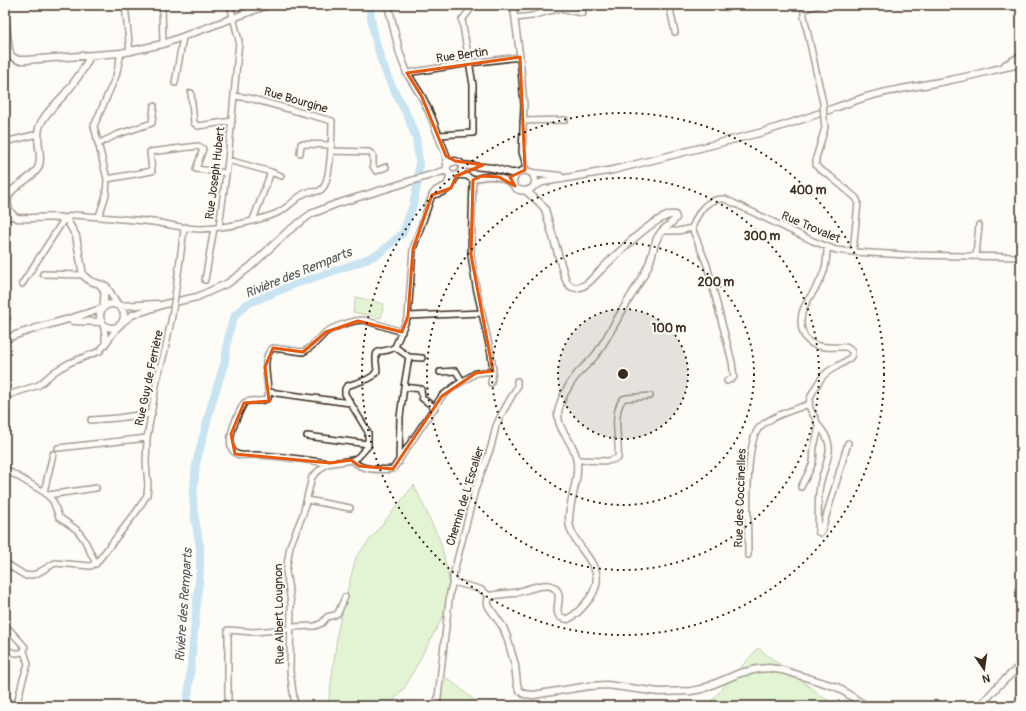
<svg xmlns="http://www.w3.org/2000/svg" width="1026" height="711" font-family="Pangolin,sans-serif">
  <style>
    .green { fill: #c2eba6; stroke: #7e8a62 }
    .lines { fill: none; stroke-linecap: round; stroke-linejoin: round }
    .river { stroke: #87c8e8; stroke-width: 8 }
    .minor-casing { stroke: #3b2a1e; stroke-width: 8 }
    .major-casing { stroke: #3b2a1e; stroke-width: 9 }
    .minor { stroke: #fdfcf7; stroke-width: 5 }
    .major { stroke: #fdfcf7; stroke-width: 6 }
    .minor-bridge-casing { stroke: #3b2a1e; stroke-width: 8; stroke-linecap: butt }
    .minor-bridge { stroke: #fdfcf7; stroke-width: 5 }
    .marked { fill: none; stroke: #e8590c; stroke-width: 3; stroke-linejoin: round }
    .ring { fill: none; stroke: #3b2a1e; stroke-width: 2; stroke-dasharray: 2 4 }
    .labels { text-anchor: middle; stroke-width: 4; stroke-linejoin: round; paint-order: stroke }
    .street-label { font-size: 12px; fill: #3b2a1e; stroke: #fdfcf7 }
    .water-label { font-size: 13px; font-style: italic; fill: #52595b; stroke: #fdfcf7 }
    .centre { fill: #3b2a1e; stroke: #fdfcf7; stroke-width: 2 }
    .ring-label { font-size: 12px; text-anchor: middle; font-weight: bold; fill: #3b2a1e; stroke: #fdfcf7; stroke-width: 4; stroke-linejoin: round; paint-order: stroke }
  </style>
  <rect width="100%" height="100%" fill="#fdfcf7"/>
  <filter id="ink" filterUnits="userSpaceOnUse"><feTurbulence type="fractalNoise" baseFrequency=".025" numOctaves="2"/><feDisplacementMap in="SourceGraphic" scale="8" xChannelSelector="R" yChannelSelector="G"/><feConvolveMatrix kernelMatrix="1 2 1 2 8 2 1 2 1" color-interpolation-filters="sRGB"/></filter>
  <g filter="url(#ink)">
    <path class="green" d="M356,297l28,7 -3,14 -28,-6z
      M414,485l27,58 12,55 -48,89 -16,19h-64l4,-7 9,-70 18,-72z
      M758,648l77,58h-128z
      M447,678l35,28h-53z"/>
    <g class="lines">
      <path class="river" d="M187,706l13,-136v-23l-5,-28 -2,-21 3,-34 15,-58 14,-45 4,-29 6,-17 12,-11 48,-20 65,-22 20,-9 23,-20 10,-28 5,-23 1,-21 -3,-23 -8,-21 -19,-37 -8,-20 -7,-25 -5,-30"/>
      <defs>
        <path id="minor" d="M125,5l5,47
          M162,5l1,39
          M513,5l7,52 4,48 -2,47 3,10v8
          M669,5l6,27
          M819,5l-11,3 -4,3v5l19,87
          M515,18l17,-2 17,-5 10,-2 24,4
          M407,73l63,-10 50,-6
          M175,83l8,-46
          M191,93l3,30 4,3 34,-5
          M824,119l1,9 -9,30v7l3,4 11,7 26,22 2,4 -5,50
          M523,121l42,-1
          M438,135l35,-2v-48l-11,-65 10,-13 -1,-2
          M5,142l33,-8
          M98,144l18,-9 36,-12 2,-17
          M331,151l38,1 4,3v11l3,5 10,-4
          M300,153l1,-9 31,1
          M228,160l43,12 -18,48
          M271,172l10,4
          M458,175l9,1 6,4
          M107,179l45,-8 -2,-19 48,-6 5,3 -7,20 30,4
          M473,180l-2,75 5,32 15,67 2,17 -2,12
          M473,180c15,-6 29,-5 41,6
          M432,195c14,-2 19,-6 24,-19
          M99,216l7,-21 1,-16 -13,-53 22,-50 5,-23
          M5,219l8,-3
          M219,227l9,-67 11,-119 -9,-36
          M692,228l15,37 25,97 2,15 -1,1 -6,3
          M662,231h16l14,-3c6,-16 14,-30 33,-29l88,42 23,9 17,2 54,3 114,2
          M976,255l3,-30
          M43,274l40,1
          M205,280l9,-52
          M22,284l43,-66 9,-3c27,2 53,4 79,7 16,2 32,7 48,7 23,-1 52,-7 74,-15 13,-5 19,-15 30,-21 5,-3 12,1 17,-4 9,-8 10,-56 10,-68l-83,-23 -15,-2
          M175,296l9,-66 2,-3
          M408,316l74,-3
          M5,318l2,1
          M103,324l2,11v10
          M395,347l14,10 13,1
          M440,372l16,-1 6,10
          M404,387l5,-30
          M269,392l81,11
          M5,396l34,-11 15,-13 15,-9 31,-12 18,-24
          M91,420l27,-2 34,-5
          M818,425c21,23 7,35 2,60 -3,15 -1,32 -2,47l2,1 2,-3 26,-87
          M307,436l61,8
          M58,448l89,-10
          M353,460c7,11 28,10 40,9l49,-73 13,-10 21,-13 17,-2
          M577,460l31,1 10,-3c2,-19 -7,-43 5,-59l3,-1 24,-2
          M399,462l1,-45 4,-30 17,2 1,9 13,10
          M329,463c-25,-3 -52,-8 -77,-8 -6,0 -13,2 -18,-3 -10,-10 4,-38 10,-49 7,-5 17,1 24,-5 2,-15 -9,-40 5,-50l30,4c9,-4 15,-12 22,-19 7,-6 29,-13 39,-13l38,12
          M5,469l39,23 9,9 6,16 18,13 7,9 12,25
          M801,487c4,-8 9,-16 12,-25 1,-5 0,-10 1,-15 1,-6 4,-12 4,-18 1,-16 -17,-17 -4,-39 4,-7 8,-15 15,-19 6,-5 36,-15 17,-24 -9,0 -19,1 -27,-1 -8,-1 -13,-6 -16,-13 -9,-27 15,-40 21,-62 3,-8 3,-16 3,-24
          M44,492l9,-38
          M48,495l48,-7
          M307,500l43,8
          M748,555c0,-26 -4,-111 11,-127 11,-12 35,-18 50,-24
          M5,563l21,13 10,-2 19,-11 36,3 7,-5 39,-50 10,-16 1,-10 -2,-22 1,-25 10,-58 8,-30 7,-34
          M490,596l-10,-7 -27,-7v-6l22,-86 16,-43 5,-21 4,-9 17,-30v-6
          M5,625l20,22 -1,4 4,13 -5,15 -5,20
          M290,627l25,-1 7,-3 5,-6 8,-2 3,-2 7,-16
          M5,650c7,2 13,5 19,1
          M228,706v-76l25,2 37,-3
          M295,706l-5,-35 1,-68 -5,-32 4,-25 13,-32 9,-37 14,-13 27,-4 5,-3 10,-11v-14l-23,-38v-5l2,-3 21,-7 5,-3 4,-5c-4,-30 3,-14 18,-24l13,-31 5,-67 19,-54 4,-5 11,-5 3,-10
          M437,706l13,-114 3,-10"/>
        <path id="major" d="M388,5l12,49 7,19 15,24 9,19 15,39 1,11
          M5,18l4,32 2,6 7,4h8l95,-7 42,-9 105,-39
          M90,56c-6,14 -16,27 -25,38 -9,10 -20,19 -25,31 -6,14 4,31 -2,43 -7,14 -35,19 -30,38 1,6 4,9 9,12 13,2 41,-4 50,2l9,16 7,39 7,6 16,5 12,19
          M1005,65l16,-9
          M462,165v5l-4,5 -6,1c-5,-3 -7,-7 -4,-12l7,-3 4,1 3,3 31,3 18,5h6l8,-3 7,3 28,3
          M517,173c-17,23 30,24 15,0
          M534,186l9,-4 70,-12 146,-37c36,-10 71,-24 107,-36 27,-8 56,-11 84,-17 24,-4 47,-12 71,-16
          M526,191l13,11 6,7 20,69c5,13 14,12 24,4 14,-14 67,-71 86,-67l1,3c-5,7 -13,10 -17,17 -6,9 -6,19 -10,29 -6,14 -16,28 -24,42 -9,15 -18,32 -28,47 -5,7 -12,13 -18,19 -9,11 -19,27 -21,41 -1,17 15,28 18,44 5,20 -7,42 -7,63 1,30 44,45 21,78 -6,8 -14,17 -22,21 -23,-2 2,-25 -17,-33 -9,-3 -27,5 -37,7 -8,1 -16,1 -24,3 -3,4 -3,7 -1,11l14,20 4,10 8,28 2,19 2,6 5,4 9,1 56,-9 18,-1 52,7 32,-1 11,-2 38,-16 18,-4 11,-1 13,2 55,17 29,19
          M100,285c7,6 3,13 4,21
          M100 316a12 12 0 1 1 24 0a12 12 0 1 1-24 0Z
          M119,306l38,-2
          M73,321l28,1
          M124,321l8,-6 33,-11 32,-7 31,-14 22,-16 37,-35 24,-18 25,-10 111,-34
          M5,339c32,-13 66,-19 98,-31
          M980,706l18,-20 23,-21"/>
      </defs>
      <use href="#minor" class="minor-casing"/>
      <use href="#major" class="major-casing"/>
      <use href="#minor" class="minor"/>
      <use href="#major" class="major"/>
      <defs>
        <path id="minor-bridge" d="M823,103l1,16
          M172,316l3,-20"/>
      </defs>
      <use href="#minor-bridge" class="minor-bridge-casing"/>
      <use href="#minor-bridge" class="minor-bridge"/>
    </g>
  </g>
  <path d="M0 0H1026V711H0ZM520,57l5,113 -15,7 5,9 -16,-9 -17,-1 -9,4 -2,75 22,116 -17,2 -34,23 -49,73 -34,-3 -8,-6 -21,3 -95,-9 -4,-20 13,-31 25,-2 -4,-34 8,-19 30,4 23,-20 32,-11 44,11 6,-16 5,-67 19,-54 19,-7 5,-12 27,-11 -28,-4 -9,-5 -24,-59 -15,-24z" fill="#fdfcf7" fill-opacity=".55" fill-rule="evenodd"/>
  <path class="marked" d="M520,57l5,113 -15,7 5,9 -16,-9 -17,-1 -9,4 -2,75 22,116 -17,2 -34,23 -49,73 -34,-3 -8,-6 -21,3 -95,-9 -4,-20 13,-31 25,-2 -4,-34 8,-19 30,4 23,-20 32,-11 44,11 6,-16 5,-67 19,-54 19,-7 5,-12 27,-11 -28,-4 -9,-5 -24,-59 -15,-24z"/>
  <circle cx="623" cy="374" r="65" fill="#3b2a1e" fill-opacity=".12"/>
  <g class="ring">
    <circle cx="623" cy="374" r="65"/>
    <circle cx="623" cy="374" r="131"/>
    <circle cx="623" cy="374" r="196"/>
    <circle cx="623" cy="374" r="261"/>
  </g>
  <g class="labels">
    <g class="street-label">
      <text transform="translate(462 55) rotate(-8)" y="4">Rue Bertin</text>
      <text transform="translate(296 100) rotate(16)" y="4">Rue Bourgine</text>
      <text transform="translate(215 173) rotate(-83)" y="4">Rue Joseph Hubert</text>
      <text transform="translate(811 227) rotate(23)" y="4">Rue Trovalet</text>
      <text transform="translate(149 378) rotate(-78)" y="4">Rue Guy de Ferrière</text>
      <text transform="translate(465 496) rotate(-73)" y="4">Chemin de L'Escalier</text>
      <text transform="translate(740 498) rotate(-88)" y="4">Rue des Coccinelles</text>
      <text transform="translate(279 614) rotate(-91)" y="4">Rue Albert Lougnon</text>
    </g>
    <g class="water-label">
      <text transform="translate(298 272) rotate(-22)" y="5">Rivière des Remparts</text>
      <text transform="translate(183 605) rotate(-86)" y="5">Rivière des Remparts</text>
    </g>
  </g>
  <circle cx="623" cy="374" r="6" class="centre"/>
  <g class="ring-label">
    <text x="808" y="194">400 m</text>
    <text x="762" y="240">300 m</text>
    <text x="716" y="286">200 m</text>
    <text x="669" y="332">100 m</text>
  </g>
  <rect width="1026" height="711" fill="none" stroke="#fdfcf7" stroke-width="20"/>
  <rect x="10" y="10" width="1006" height="691" fill="none" stroke="#3b2a1e" stroke-width="1.5" filter="url(#ink)"/>
  <g transform="translate(984 669) rotate(167)" stroke="#fdfcf7" stroke-width="3" paint-order="stroke">
  <path d="M0-3L7 15L0 10L-7 15Z" fill="#3b2a1e"/>
  <text y="-6" font-size="11" font-weight="bold" text-anchor="middle" fill="#3b2a1e">N</text>
  </g>
</svg>
